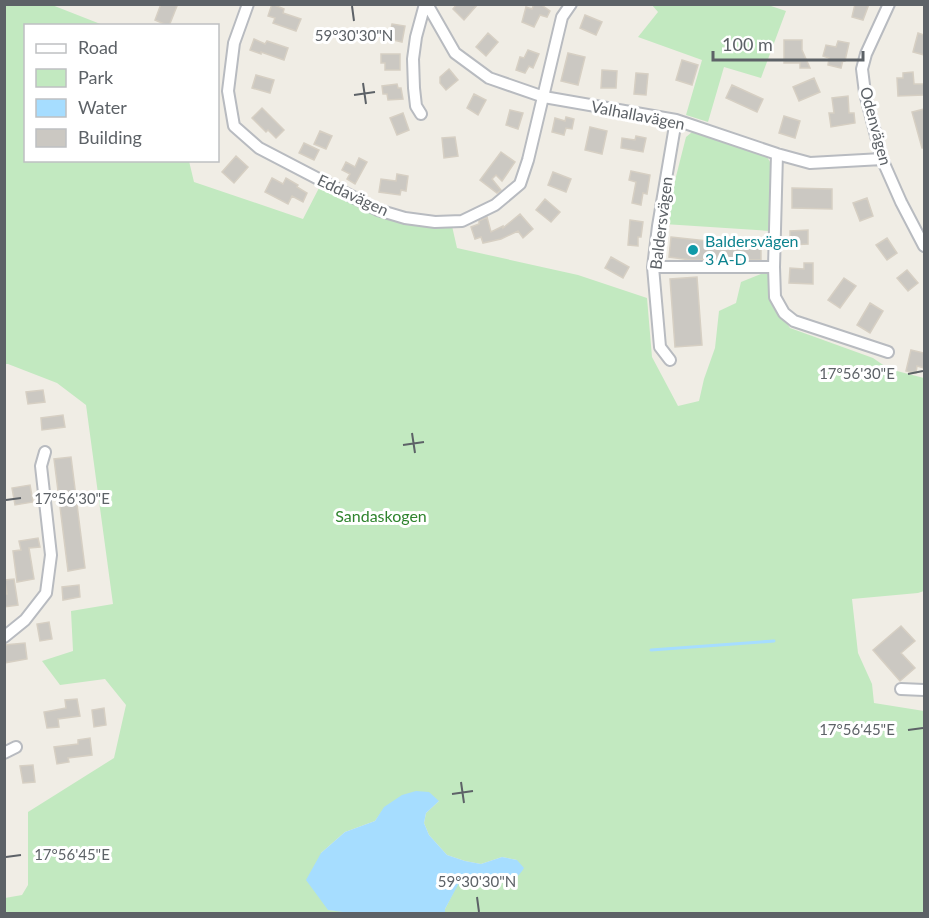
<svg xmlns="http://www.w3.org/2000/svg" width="929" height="918" font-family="Lato,sans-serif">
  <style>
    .green { fill: #c2e9c0 }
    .water { fill: #a6ddff }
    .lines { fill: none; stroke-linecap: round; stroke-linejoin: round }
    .stream { stroke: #a6ddff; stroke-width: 3 }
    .building { fill: #cbc8c2; stroke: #d6cfc3; stroke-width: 1.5 }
    .street-casing { stroke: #b8bbc0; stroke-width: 14 }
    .street { stroke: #fff; stroke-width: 10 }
    .ticks { fill: none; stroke: #5d6267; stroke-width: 2 }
    .culture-dot { fill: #0f9aa8; stroke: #fff; stroke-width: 2 }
    .labels { text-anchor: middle; stroke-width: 6; stroke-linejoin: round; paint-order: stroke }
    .street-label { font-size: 16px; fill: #5d6267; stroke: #fff }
    .culture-label { font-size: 16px; fill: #0d838f; stroke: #fff; text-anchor: start }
    .park-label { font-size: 16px; fill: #2f842e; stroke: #fff }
    .ticks-label { font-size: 15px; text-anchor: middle; fill: #5d6267; stroke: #fff; stroke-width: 6; stroke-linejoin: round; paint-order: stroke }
  </style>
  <rect width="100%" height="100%" fill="#f0ede5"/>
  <path class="green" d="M5,5h47l51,20 -77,1v134l163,1 5,21 109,37 17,-33 56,29 76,11 5,22 121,27 69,23 5,59 26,49 21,-5 5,-22 11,-31 4,-37 17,-8 5,-21 27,-11 3,27 19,30 83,30 16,11 35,9v213l-6,2 -66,6 6,54 14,31 2,19 50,8v202h-479v-4l13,-26 26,-4 22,3 11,-22 -15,-3 -21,7 -16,-3 -18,-6 -18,-20 -5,-12 2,-10 13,-12 -54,6 -10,14 -30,11 -24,21 7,57 30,3 -353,1v-16l17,-3 6,-10v-73l86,-54 12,-53 -21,-26 -45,6 -18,-24 31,-10 -2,-40 42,-7 -27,-199 -29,-22 -49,-19h-3z
    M652,5h116l18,6 -25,67 -37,-11 -16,55 -22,-7 16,-55 -64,-23 20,-25z
    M692,132l75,25 5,8 -2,66 -106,-7 22,-87z"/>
  <path class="water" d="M416,791l13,1 10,9 -13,12 -2,10 5,12 18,20 18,6 16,3 21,-7 15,3 7,8c-13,21 -22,10 -40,11 -8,0 -17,3 -25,4l-14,26v4l-87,1 -30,-4 -22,-30 15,-27 24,-21 30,-11 9,-14 18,-12z"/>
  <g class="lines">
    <path class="stream" d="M651,650l123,-9"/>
  </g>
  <path class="building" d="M161,4h11l5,2 -8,20 -14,-6z
    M272,4l12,5 -1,4 18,6 -5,12 -23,-8 2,-5 -7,-2z
    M457,4h21l-14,16 -11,-11z
    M534,4h6l10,7 -3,6 -7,-2 -6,12 -12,-5 4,-15 6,2z
    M855,4h14l-6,16 -11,-3z
    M585,15l17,7 -6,13 -16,-7z
    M392,24l13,2 -3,16 -13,-3z
    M488,33l10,9 -12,14 -10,-9z
    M918,33l6,2v20l-11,-3z
    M254,39l11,5 2,-3 21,7 -4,12 -23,-8v2l-11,-4z
    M784,40h18v10l8,18h-10v-5h-16z
    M838,41l11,2 -4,18 -2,-1 -2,8 -13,-3 1,-7 -6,-2 3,-11 10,2z
    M528,50l11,4 -6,14 -4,-2 -4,7 -9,-3 4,-13 4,1z
    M568,53l17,4 -7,28 -17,-4z
    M381,54h19v16h-15v-7h-4z
    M682,60l16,5 -6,20 -16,-5z
    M449,69l9,11 -12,10 -6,-7v-6z
    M602,70l15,1 -1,17h-15z
    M913,72l1,12h10v11l-26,1 -1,-18h6v-5z
    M636,73l12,1 -2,21 -12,-1z
    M256,75l18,5 -4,13 -18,-5z
    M814,78l6,14 -21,9 -6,-14z
    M397,84l1,4h3l2,11 -15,1 -1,-6h-4l-1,-8z
    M732,85l31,14 -6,13 -31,-14z
    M474,94l12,6 -8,15 -11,-7z
    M848,96l1,17h5l1,10 -24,4 -2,-14h5l-2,-15z
    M262,108l22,22 -8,8 -8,-8 -2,2 -14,-14z
    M924,109v39h-2l-10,-36z
    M510,110l13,3 -5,16 -12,-4z
    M403,113l6,17 -12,5 -7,-17z
    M784,116l16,5 -5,17 -16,-5z
    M566,117l8,2 -2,10 -6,-1 -2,7 -12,-3 3,-14 10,3z
    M590,127l17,4 -5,23 -17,-4z
    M320,131l12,5 -6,13 -12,-5z
    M636,136l10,2 -3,14 -22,-4 1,-10 13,2z
    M455,137l3,19 -14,2 -2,-20z
    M304,143l15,7 -5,10 -15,-7z
    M501,152l14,10 -13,19 -6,-6 -4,4 9,11 -4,3 -17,-13z
    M236,156l12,11 -14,16 -12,-11z
    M359,158l8,4 -12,22 -8,-5 3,-5 -8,-4 4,-8 9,5z
    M631,171l19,4 -3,19 -4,-1 -2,12 -9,-2 4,-21 -7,-2z
    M553,172l18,7 -5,13 -18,-7z
    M397,174l11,2 -2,15 -5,-1 -1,5 -21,-3 2,-13 15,2z
    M272,178l11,6 3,-6 12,7 -1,2 10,6 -4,9 -11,-6 -4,8 -23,-12z
    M792,188l40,1v20l-40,-1z
    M867,198l6,18 -13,5 -7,-18z
    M545,199l15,13 -9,10 -15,-12z
    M520,214l13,15 -10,9 -5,-7 -17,8 -18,4 -2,-6 -6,2 -4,-12 8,-3v-3l8,-4 4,15 12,-6v2z
    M630,220l13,2 -2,15h-3v9l-10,-1z
    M808,230v14l-18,1v-14z
    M671,237l55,6v-1h35v18h-70l-22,-3z
    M887,238l10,15 -10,7 -11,-15z
    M611,257l18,10 -6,11 -18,-10z
    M804,263h9v21l-24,-1 1,-15 14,1z
    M907,270l11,13 -10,8 -11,-13z
    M697,277l5,68 -27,2 -5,-68z
    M844,278l12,8 -16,22 -12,-8z
    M870,303l13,8 -13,22 -13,-8z
    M911,350l13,3v15l-7,-2 -1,7 -10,-2z
    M43,390l2,12 -17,2 -2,-12z
    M63,415l2,12 -23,3 -1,-12z
    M71,457l14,111 -17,3 -14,-112z
    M30,485l3,17 -18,3 -3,-17z
    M38,538l2,9 -11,1 5,31 -17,3 -4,-31 8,-1 -2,-9z
    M14,579l4,26 -14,2v-13h3l-2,-14z
    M79,585l1,12 -17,3 -1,-13z
    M49,622l3,17 -12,2 -3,-17z
    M901,626l14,15 -14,12 14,15 -15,13 -27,-31z
    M25,643l2,16 -23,4v-18z
    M77,699l3,17 -22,3 1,8 -12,1 -3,-16 22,-4 -1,-8z
    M104,708l2,17 -12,2 -2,-17z
    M90,738l2,17 -24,3 1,4 -12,2 -3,-17 24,-3v-4z
    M33,765l2,17 -12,1 -3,-17z"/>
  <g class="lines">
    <defs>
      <path id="street" d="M248,4l-14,39 -6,48 6,35 25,22 119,62 27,8 30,4 27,-1 33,-16 25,-21 8,-24 34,-143 9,-13
        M427,4l28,49 34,25 55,19 132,23 101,34 33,9 72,-4
        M889,4l-23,50 -4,15 3,24 17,66 19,43 23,44
        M421,114l-5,-8 -2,-18 -1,-29 3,-22 9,-33
        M777,154l-3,113 1,30 9,16 10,8 94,31
        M653,267h121
        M670,360l-10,-13 -7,-80 5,-41 18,-106
        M4,637l21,-17 21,-27 5,-38 -10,-89 4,-14
        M901,689l23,1
        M4,753l12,-6"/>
    </defs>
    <use href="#street" class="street-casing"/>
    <use href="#street" class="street"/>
  </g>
  <path class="ticks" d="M352,6l2,15M363,83l3,21M354,95l21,-3M908,374l15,-3M412,433l3,20M403,445l21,-3M6,500l15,-2M908,730l15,-2M461,782l3,21M452,794l21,-3M6,857l15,-2M477,897l2,15"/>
  <circle class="culture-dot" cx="693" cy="250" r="6"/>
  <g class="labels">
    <g class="street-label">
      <text transform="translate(638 115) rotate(11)" y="6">Valhallavägen</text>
      <text transform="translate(876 126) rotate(75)" y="6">Odenvägen</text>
      <text transform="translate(353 195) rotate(25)" y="6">Eddavägen</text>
      <text transform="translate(661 223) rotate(-83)" y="6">Baldersvägen</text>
    </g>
    <g class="culture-label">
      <text x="705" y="247">Baldersvägen<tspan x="705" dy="18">3 A-D</tspan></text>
    </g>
    <g class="park-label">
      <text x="381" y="522">Sandaskogen</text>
    </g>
  </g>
  <g class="ticks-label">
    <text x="354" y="41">59°30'30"N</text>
    <text x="857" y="379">17°56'30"E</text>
    <text x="72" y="504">17°56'30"E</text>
    <text x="857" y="735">17°56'45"E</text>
    <text x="72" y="860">17°56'45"E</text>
    <text x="477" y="887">59°30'30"N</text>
  </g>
  <rect width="929" height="918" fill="none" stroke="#5d6267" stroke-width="12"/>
  <rect x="24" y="24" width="195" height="138" fill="#ffffff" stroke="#bec0c2" stroke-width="1.5"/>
  <rect x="36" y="44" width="30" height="9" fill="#ffffff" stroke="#bec0c2" stroke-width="1.5"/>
  <text x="78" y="54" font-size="18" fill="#5d6267">Road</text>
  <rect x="36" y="69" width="30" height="18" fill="#c2e9c0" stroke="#bec0c2" stroke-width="1.5"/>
  <text x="78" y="84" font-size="18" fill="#5d6267">Park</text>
  <rect x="36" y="99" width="30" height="18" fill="#a6ddff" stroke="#bec0c2" stroke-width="1.5"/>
  <text x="78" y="114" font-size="18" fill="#5d6267">Water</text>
  <rect x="36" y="129" width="30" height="18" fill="#cbc8c2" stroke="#bec0c2" stroke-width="1.5"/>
  <text x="78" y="144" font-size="18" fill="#5d6267">Building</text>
  <path d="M713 51v9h150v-9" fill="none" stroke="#5d6267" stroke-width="3"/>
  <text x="722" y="51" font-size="18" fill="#5d6267" stroke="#ffffff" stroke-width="4.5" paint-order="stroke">100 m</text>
</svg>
